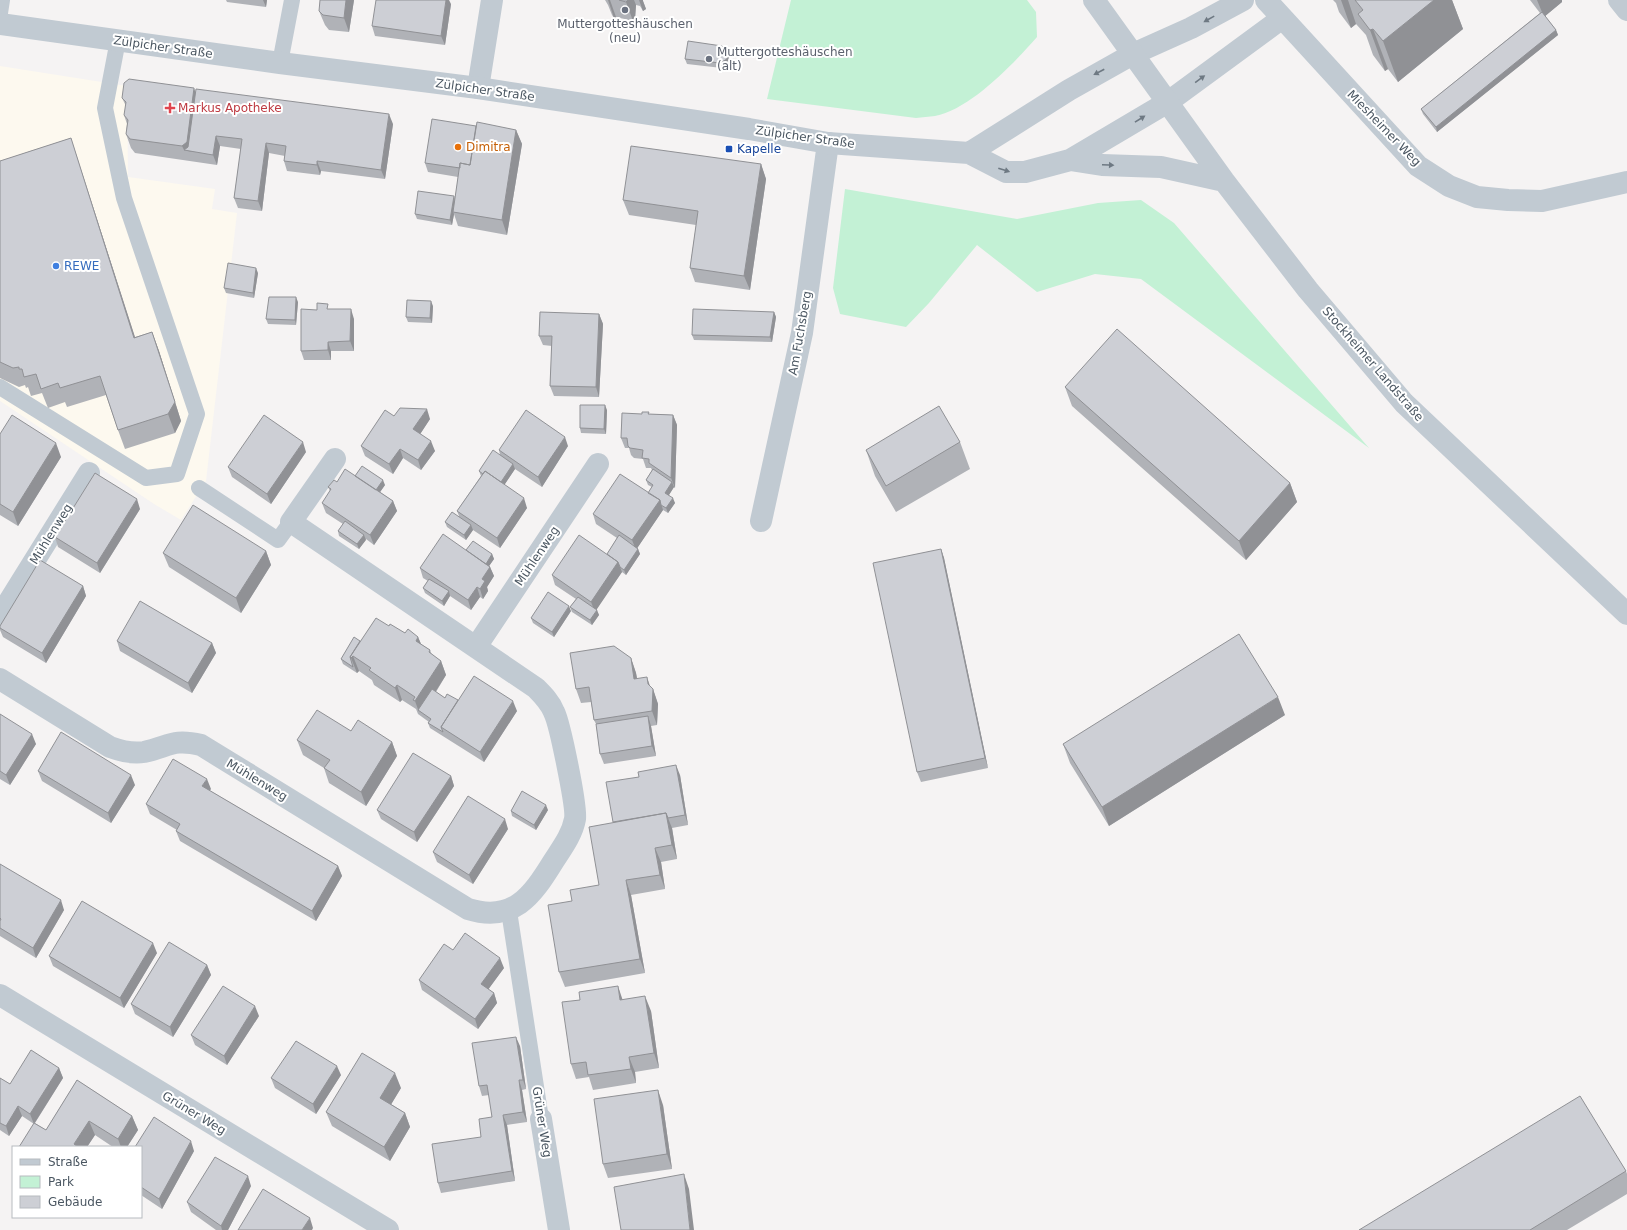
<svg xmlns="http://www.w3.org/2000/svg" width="1627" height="1230" font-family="'DejaVu Sans',sans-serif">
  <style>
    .commercial { fill: #fdf9ef }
    .green { fill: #c3f1d5 }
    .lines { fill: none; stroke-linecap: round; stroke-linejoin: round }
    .service { stroke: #c1cad2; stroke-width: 16 }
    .minor { stroke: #c1cad2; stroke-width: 22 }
    .tertiary { stroke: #c1cad2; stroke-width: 22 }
    .wall { fill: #b0b2b7 }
    .shaded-wall { fill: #909195 }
    .building { fill: #cdcfd5; stroke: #909195 }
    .oneway { fill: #6e7983 }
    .worship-dot { fill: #6b7280; stroke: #fff; stroke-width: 1.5 }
    .health-dot { fill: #e0444e; stroke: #fff; stroke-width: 1.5 }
    .food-dot { fill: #e8710a; stroke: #fff; stroke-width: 1.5 }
    .transit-dot { fill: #1a4fb4; stroke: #fff; stroke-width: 1.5 }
    .shop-dot { fill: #3f7fe0; stroke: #fff; stroke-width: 1.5 }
    .labels { text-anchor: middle; stroke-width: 4; stroke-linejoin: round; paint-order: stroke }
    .worship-label { font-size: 12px; fill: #5b616d; stroke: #fff }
    .street-label { font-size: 12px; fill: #4a5661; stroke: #fff }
    .health-label { font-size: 12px; fill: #be3a42; stroke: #fff; text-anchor: start }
    .food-label { font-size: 12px; fill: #c56008; stroke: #fff; text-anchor: start }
    .transit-label { font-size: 12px; fill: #164399; stroke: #fff; text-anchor: start }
    .shop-label { font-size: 12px; fill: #366cbe; stroke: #fff; text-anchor: start }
  </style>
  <rect width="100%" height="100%" fill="#f5f3f3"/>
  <path class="commercial" d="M0,66l127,20 1,91 87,12 -3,20 25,4 -31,268 -25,39 -27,-16 -154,-103z"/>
  <path class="green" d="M791,0h236l9,12 1,25c-23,26 -66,72 -102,79 -6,1 -13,1 -19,2l-149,-19z
    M845,189l172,30 81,-16 43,-3 33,23 195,225 -228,-169 -46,-5 -58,18 -60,-47 -48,58 -23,24 -66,-13 -7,-26z"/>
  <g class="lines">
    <path class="service" d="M0,13l2,-13
      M280,63l12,-63
      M0,387l146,91 31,-4 20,-60 -73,-216 -19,-90 13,-68
      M199,488l79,52 13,-18
      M509,911l32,208"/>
    <path class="minor" d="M1266,0l152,166 31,20 28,11 31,3 34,1 85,-19
      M1619,0l8,10
      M1133,54l58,-26 52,-28
      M478,88l14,-88
      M1168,102l113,-83
      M761,521l41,-188 26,-190
      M0,616l89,-143
      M476,647l122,-183
      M0,679l110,68c11,4 22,7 34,5 25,-5 28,-14 57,-7l267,164c45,14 64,-13 85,-47 9,-14 19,-27 22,-43 2,-12 -15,-95 -21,-107 -4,-10 -11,-17 -18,-24l-245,-166 44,-63
      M0,995l388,235
      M541,1119l18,111"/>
    <path class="tertiary" d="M1094,0l130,181 84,109 96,113 223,211
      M0,24l280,39 198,25 271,41 79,14 141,10 37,19h19l45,-12 98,-58
      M969,153l100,-63 64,-36
      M1070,160l32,5 59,2 63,14"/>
  </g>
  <path class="wall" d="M226,0h41l-1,7 -39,-5z
    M354,0l-5,32 -20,-2 -4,-5 -6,-14z
    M605,0h38v1l3,8 -3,2 -3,-5 -4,-1 -1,14 -2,2 -17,-4 -2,1 -2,-3 -4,-10z
    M1333,0h119l11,29 -65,53 -10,-13 -3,2 -12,-16 -7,-20 -10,-11 -5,4 -12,-16 -3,-9z
    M1530,0h32v2l-17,14 11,14 2,5 -121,97 -14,-18 -2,-5 119,-96z
    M451,4l-6,41 -70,-9 -3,-10z
    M727,52l2,5 -1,7 -6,4 -35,-4 -2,-5z
    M195,92l198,32 -8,55 -64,-8 -1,4 -33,-4 -3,-10 1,-5 -16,-3 -7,58 -24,-3 -4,-10 7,-49 -21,-3 -3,19 -82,-12 -4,-5 -5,-14 1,-10 -3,-9 2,-9 -4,-8z
    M476,126l40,4 6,14 -15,91 -49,-9 -4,-12 -2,11 -35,-6 -2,-5 39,-18 1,4 3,-23 -30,-5 -3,-9z
    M71,138l6,19 58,180 17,-5 7,19 22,70 -6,12 -50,16 -7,-19 -12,-35 -39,12 -2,-5 -17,6 -6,-15 -11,3 -3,-9 -2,1 -1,-3 -6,2 -19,-9v-217z
    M761,164l5,15 -16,111 -55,-8 -5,-14 6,-43 -67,-10 -6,-15z
    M258,273l-4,25 -28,-5 -2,-5z
    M298,302l-2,23 -28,-1 -2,-5z
    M433,306l-1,17 -24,-1 -2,-5z
    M330,309l24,10v32h-23v9h-27l-3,-9z
    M774,312l2,5 -4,25 -78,-2 -2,-5z
    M599,314l4,10 -4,73 -45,-1 -4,-10 2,-40 -9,-1 -4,-9z
    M1065,387l225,96 7,19 -51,58 -174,-154z
    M607,410l-1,24 -25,-1 -1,-5z
    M649,412v2l24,1 4,10 -2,63 -1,-1 -5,8 6,8 -7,10 -5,-3 -26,38 1,1 2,5 -14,21 -4,-3 -26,37 3,6 -7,10 -20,-13 -2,-5 6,-8 -21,-14 -3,-10 55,-21 10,-16 -21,-14 -3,-10 55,-21 4,-6 -4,-2 -2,-5 6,-10 -1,-2h-5l-3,-9 -9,-1 -3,-3 -2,-7h-4l-4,-10 21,-24z
    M394,416l36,3 -10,15 15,17 -14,19 -18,-12 -10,16 -28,-18 -4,-10z
    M0,434l61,23 -43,69 -18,-11z
    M960,442l10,27 -74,43 -21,-36 -9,-26z
    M568,446l-26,41 -27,-18 -11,16 23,23 -27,40 -27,-18 -7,10 -19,-13 -2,-5 14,-6 -2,-5 24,-35 -2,-5 21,-16 -1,-5z
    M306,452l-35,52 -39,-27 -4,-10z
    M355,476l30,9 -5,7 13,9 4,10 -23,34 -8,-6 -7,10 -20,-13 -1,-5 5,-7 -17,-11 -4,-10 8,-12 -2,-4 9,-5z
    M140,509l-40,64 -42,-26 -3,-10z
    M941,549l3,9 44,210 -67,14 -4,-10z
    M266,551l5,14 -30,48 -72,-46 -6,-14z
    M492,554l2,5 -5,7 1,1 4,9 -7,11 1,4 -5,8 -3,-2 -9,13 -21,-14 -6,10 -19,-13 -2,-5 5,-7 -5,-3 -3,-10z
    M83,586l3,10 -40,67 -43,-26 -3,-7v-4z
    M571,611l-17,26 -21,-14 -2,-5z
    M389,626l16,7 13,4 3,7 9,6 2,5 9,6 5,14 -10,17 9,6 72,13 -33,51 -54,-34 -2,-5 1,-1 -11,-8 -2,-5 -14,-9 -2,2 -26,-17 -2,-5 -13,-9 -2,2 -14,-9 -2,-5 19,-18z
    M117,641l95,2 4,10 -24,40 -72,-42z
    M631,658l5,15 1,6 13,7 3,3 5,15 -1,21 -6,1 5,30 -52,8 -4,-10 -4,-30 -2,-4 -3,-18 -10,1 -5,-14z
    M0,714l36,30 -26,41 -10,-6z
    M1285,715l-176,111 -39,-63 -7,-19z
    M351,731l41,11 5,14 -31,50 -37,-23 -5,-15 -21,-13 -6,-15z
    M38,771l97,14 -24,38 -69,-42z
    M680,775l8,50 -16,3 5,31 -16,3 4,27 -34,6 14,78 -80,14 -6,-15 13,-71 27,-16 14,-63z
    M451,776l3,10 -37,56 -36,-23 -4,-9z
    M211,789l-2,1 129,76 4,10 -26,45 -136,-80 -4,-10 1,-1 -27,-16 -4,-10z
    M548,810l-12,20 -24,-14 -1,-5z
    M508,829l-35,55 -36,-22 -4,-10z
    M0,864l64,46 -28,48 -36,-22z
    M453,950l51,18 -16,21 6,4 3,10 -19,26 -56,-39 -3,-10z
    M157,953l-33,55 -71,-42 -4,-10z
    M207,965l4,10 -38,62 -38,-23 -4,-10z
    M623,1000l28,11 8,57 -24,4 1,11 -43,7 -4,-13 -13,2 -5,-15z
    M259,1016l-32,49 -32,-20 -4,-10z
    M520,1046l6,43 -4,1 5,32 -20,3 8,56 -74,12 -3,-10 43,-46 11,-20 -3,-22 -7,1 -3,-10z
    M59,1068l4,10 -28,45 11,7 31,-50 55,36 6,14 -11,17h-14l-18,-12 -8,12h-68l15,-23 -12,-8 -13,20 -9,-6v-52l10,6z
    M341,1075l-25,39 -41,-26 -4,-10z
    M401,1088l-10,16 14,9 5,14 -20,34 -58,-35 -6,-14z
    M663,1105l9,64 -64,9 -5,-14z
    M141,1147l53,4 -32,58 -21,-14z
    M1626,1171l1,3v20l-60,36h-208z
    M251,1186l-23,44h-12l-25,-18 -4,-10z"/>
  <path class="shaded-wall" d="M263,0h4l-1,7z
    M346,0h8l-5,32 -5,-14z
    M446,0h3l2,4 -6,41 -4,-9z
    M608,0h2l6,17 -2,1z
    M628,0h6l2,5 -1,14 -2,2 -7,-19z
    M639,0h4v1l3,8 -3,2z
    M1341,0h7l8,24 -5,4z
    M1434,0h18l11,29 -65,53 -15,-41z
    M1537,0h25v2l-18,15z
    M1373,29l15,40 -3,2 -15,-41z
    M1556,30l2,5 -121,97 -1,-5z
    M727,52l2,5 -1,7 -6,4 -2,-5z
    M194,88l5,14 -7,50 -8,-2 -2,-4z
    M389,114l4,10 -8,55 -4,-9z
    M516,130l6,14 -15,91 -5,-15z
    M216,136l4,10 -3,19 -4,-10z
    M71,138l6,19 64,199 -7,-18z
    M266,143l3,10 -7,58 -4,-10z
    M317,161l4,10 -1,4 -3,-10z
    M761,164l5,15 -16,111 -6,-14z
    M454,196l1,5 -2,11 1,2 -2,11 -2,-5z
    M256,268l2,5 -4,25 -1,-5z
    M296,297l2,5 -2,23 -1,-5z
    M431,301l2,5 -1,17 -2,-5z
    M351,309l3,10v32l-4,-10z
    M774,312l2,5 -4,25 -2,-5z
    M599,314l4,10 -4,73 -3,-10z
    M152,332l7,19 22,70 -6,12 -7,-19z
    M328,342l3,9v9l-3,-10z
    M605,405l2,5 -1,24 -2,-5z
    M427,409l3,10 -13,20 -4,-10z
    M673,415l4,10 -2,63 -4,-10z
    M565,437l3,9 -26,41 -4,-10z
    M431,441l4,10 -14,19 -3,-10z
    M303,442l3,10 -35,52 -4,-10z
    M56,443l5,14 -43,69 -5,-14z
    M400,449l3,9 -10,16 -4,-10z
    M513,464l2,5 -14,21 -2,-5z
    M383,480l2,5 -7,10 -2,-5z
    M672,482l2,5 -7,11 -2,-5z
    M1290,483l7,19 -51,58 -7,-19z
    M524,498l3,10 -27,40 -3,-10z
    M673,498l2,5 -7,10 -2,-5z
    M137,499l3,10 -40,64 -3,-10z
    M660,500l3,10 -27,40 -4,-10z
    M393,501l4,10 -23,34 -4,-10z
    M471,525l2,5 -7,10 -2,-5z
    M364,535l2,5 -7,9 -2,-5z
    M638,549l2,5 -14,21 -2,-5z
    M941,549l3,9 44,210 -3,-10z
    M266,551l5,14 -30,48 -5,-15z
    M492,554l2,5 -7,10 -1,-5z
    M618,562l4,10 -27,40 -4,-10z
    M490,567l4,9 -7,11 1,4 -5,8 -3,-10 2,-10z
    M83,586l3,10 -40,67 -4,-10z
    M477,587l3,10 -9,13 -3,-10z
    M449,591l1,5 -6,10 -2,-5z
    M569,606l2,5 -17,26 -2,-5z
    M597,610l2,5 -7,10 -2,-5z
    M418,637l6,14 -8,-10z
    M212,643l4,10 -24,40 -4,-10z
    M353,656l6,15 -2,2 -6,-15z
    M631,658l5,15 4,21 -6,-15z
    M441,661l5,14 -24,38 -4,-3 2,5 -5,-14z
    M647,677l5,15 1,-3 5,15 -1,21 -5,-14z
    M397,685l5,15 -2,2 -5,-14z
    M1278,697l7,18 -176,111 -7,-19z
    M513,701l4,10 -33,51 -4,-10z
    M648,716l3,10 5,30 -4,-10z
    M32,734l4,10 -26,41 -4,-10z
    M392,742l5,14 -31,50 -5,-14z
    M676,765l4,10 8,50 -3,-10z
    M131,775l4,10 -24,38 -3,-10z
    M451,776l3,10 -37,56 -3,-10z
    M207,779l4,10 -5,7 -4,-10z
    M546,805l2,5 -12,20 -2,-5z
    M666,813l6,15 5,31 -5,-14z
    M505,819l3,10 -35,55 -4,-9z
    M655,848l6,14 4,27 -5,-14z
    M338,866l4,10 -26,45 -4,-10z
    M626,880l5,15 14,78 -5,-14z
    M61,900l3,10 -28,48 -3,-10z
    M153,943l4,10 -33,55 -4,-10z
    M500,958l4,10 -19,26 -4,-10z
    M207,965l4,10 -38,62 -3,-10z
    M618,986l5,15 -3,-1z
    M494,993l3,10 -19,26 -3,-10z
    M645,996l6,15 8,57 -5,-15z
    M255,1006l4,10 -32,49 -3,-9z
    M516,1037l4,9 6,43 -3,-9z
    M629,1057l6,15 1,11 -5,-14z
    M337,1066l4,9 -25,39 -3,-10z
    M59,1068l4,10 -29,46 -4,-10z
    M395,1073l6,15 -15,25 -6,-15z
    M519,1080l3,10 5,32 -4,-10z
    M658,1090l5,15 9,64 -5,-15z
    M18,1106l4,10 -13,20 -3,-10z
    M405,1113l5,14 -20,34 -6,-14z
    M503,1115l4,10 8,56 -3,-10z
    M132,1116l6,14 -11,17h-6l-3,-8z
    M89,1121l6,14 -8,12h-12l-1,-3z
    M191,1141l3,10 -32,58 -3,-10z
    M684,1174l5,15 5,41h-4z
    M248,1176l3,10 -23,44h-6l-1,-4z
    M310,1218l3,10 -1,2h-10z"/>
  <path class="building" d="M320,0h26l-2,18 -21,-3 -4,-4z
    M376,0h70l-5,36 -69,-10z
    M619,0h9l-2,2z
    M1355,0h79l-51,41 -10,-12 -3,1 -12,-16 5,-4z
    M1542,12l14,18 -120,97 -15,-18z
    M688,41l34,5 5,6v7l-7,4 -35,-4z
    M129,79l65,9 -7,54 -5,4 -52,-7 -4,-5 2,-14 -4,-5 2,-13 -4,-4 2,-15z
    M196,89l193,25 -8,56 -64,-9v4l-33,-4 2,-15 -20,-3 -8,58 -24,-3 8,-59 -26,-3 -3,19 -29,-5 4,-3z
    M432,119l44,7 -6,39 -10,-2v5l-35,-5z
    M477,122l39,8 -14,90 -49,-8 7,-49 10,2z
    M71,138l63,200 18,-6 23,70 -7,12 -50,16 -18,-54 -40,12 -2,-5 -17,6 -5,-15 -12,3 -2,-8h-3v-2l-6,1 -13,-6v-201z
    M631,146l130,18 -17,112 -54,-8 8,-57 -75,-11z
    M418,191l36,5 -4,24 -35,-6z
    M228,263l28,5 -3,25 -29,-5z
    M269,297h27l-1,23 -29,-1z
    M407,300l24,1 -1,17 -24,-1z
    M317,303l11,1 -1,5h24l-1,32 -22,1v8l-27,1v-42l16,1z
    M693,309l81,3 -4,25 -78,-2z
    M540,312l59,2 -3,73 -46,-1 2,-50h-13z
    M1117,329l173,154 -51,58 -174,-154z
    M580,405h25l-1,24 -24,-1z
    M939,406l21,36 -74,44 -20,-36z
    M400,408l27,1 -14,20 18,12 -13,19 -18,-11 -11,15 -28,-18 24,-36 9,6z
    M526,410l39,27 -27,40 -39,-27z
    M642,412h7l-1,2 25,1 -2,63 -22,-15v-4l-7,-1 1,-8 -13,-2 -2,-2 -1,-8h-6l1,-25 20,1z
    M12,415l44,28 -43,69 -13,-8v-70z
    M264,415l39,27 -36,52 -39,-27z
    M493,450l20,14 -12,18 -16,-11 -2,3 -4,-3z
    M362,466l21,14 -7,10 -21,-14z
    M345,469l48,32 -23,34 -48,-32 9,-14 -3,-2 6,-7 3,2z
    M653,469l19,13 -7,11 8,5 -7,10 -5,-3 -1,-5 -12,-7 5,-8 -7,-5z
    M485,471l39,27 -27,40 -40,-27z
    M95,473l42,26 -40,64 -42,-26z
    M620,474l40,26 -28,40 -39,-26z
    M193,505l73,46 -30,47 -73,-45z
    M452,512l19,13 -7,10 -19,-13z
    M345,521l19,14 -7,9 -19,-13z
    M443,534l47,33 -8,12 3,2 -5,8 -3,-2 -9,13 -48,-32z
    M579,535l39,27 -27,40 -39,-27z
    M619,535l19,14 -14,21 -4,-3 -2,-5 -11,-8z
    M473,541l19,13 -6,10 -20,-14z
    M941,549l44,209 -68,14 -44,-209z
    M40,560l43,26 -41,67 -42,-25v-2z
    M429,579l20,12 -7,10 -19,-13z
    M548,592l21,14 -17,26 -21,-14z
    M578,597l19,13 -7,10 -20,-13z
    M140,601l72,42 -24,40 -71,-42z
    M376,618l13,8 1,-2 15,9 3,-4 10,8 -2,4 14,9 -1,2 12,9 -26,40 -2,-1 2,-3 -18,-12 -2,3 -26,-18 2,-2 -18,-12 -2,2 -1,-1z
    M1239,634l39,63 -176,110 -39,-63z
    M354,637l6,4 -10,16 3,10 -12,-8z
    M614,646l17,12 3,21 13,-2 1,7 5,5 -1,22 -58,9 -5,-33 -13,2 -6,-36z
    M474,676l39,25 -33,51 -39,-25z
    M432,689l13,9 2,-4 11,6 -17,27 2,5 -15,-9 3,-4 -13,-9z
    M317,710l34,21 7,-11 34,22 -31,50 -37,-24 6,-8 -33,-20z
    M0,714l32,20 -26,41 -6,-4z
    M648,716l4,30 -52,8 -4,-30z
    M61,732l70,43 -23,38 -70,-42z
    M413,753l38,23 -37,56 -37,-22z
    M173,759l34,20 -5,7 136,80 -26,45 -136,-80 4,-7 -34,-20z
    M676,765l9,50 -17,3 -2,-5 -53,9 -7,-40 33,-5 -1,-5z
    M522,791l24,14 -12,20 -23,-14z
    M468,796l37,23 -36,56 -36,-23z
    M666,813l6,32 -17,3 5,27 -34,5 14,79 -81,13 -11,-67 24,-4 -2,-11 29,-5 -10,-58z
    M0,864l61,36 -28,48 -33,-20v-7l1,-2 -1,-1z
    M82,901l71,42 -33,55 -71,-42z
    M465,933l35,25 -19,26 13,9 -19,26 -56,-39 25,-36 9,6z
    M169,942l38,23 -37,62 -39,-23z
    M223,986l32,20 -31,50 -33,-21z
    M618,986l2,14 25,-4 9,57 -25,4 2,12 -43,6 -2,-13 -15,2 -9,-62 18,-2 -1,-8z
    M516,1037l7,43h-4l4,32 -20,3 9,56 -74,12 -6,-39 49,-7 -2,-18 13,-2 -5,-32 -8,1 -7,-43z
    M296,1041l41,25 -24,38 -42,-26z
    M31,1050l28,18 -29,46 -12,-8 -12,20 -6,-3v-45l10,6z
    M362,1053l33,20 -15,25 25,15 -21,34 -58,-35z
    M77,1080l55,36 -14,23 -29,-18 -15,23 4,3h-59l15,-24 12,7z
    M658,1090l9,64 -64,10 -9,-65z
    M1580,1096l46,75 -96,59h-171z
    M154,1117l37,24 -32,58 -18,-12v-40h-6z
    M215,1157l33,19 -27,50 -34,-24z
    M684,1174l6,56h-69l-7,-43z
    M263,1189l47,29 -8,12h-64z"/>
  <defs><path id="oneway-solid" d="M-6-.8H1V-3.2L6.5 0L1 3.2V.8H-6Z"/></defs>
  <g class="oneway">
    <use href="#oneway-solid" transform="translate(1209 19) rotate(151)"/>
    <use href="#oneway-solid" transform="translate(1099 72) rotate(152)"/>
    <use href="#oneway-solid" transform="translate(1200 79) rotate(-36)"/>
    <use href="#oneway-solid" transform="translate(1140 119) rotate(-32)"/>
    <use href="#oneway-solid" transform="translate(1108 165) rotate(2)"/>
    <use href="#oneway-solid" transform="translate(1004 170) rotate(18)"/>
  </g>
  <g class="worship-dot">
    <circle cx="625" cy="10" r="4"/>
    <circle cx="709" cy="59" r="4"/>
  </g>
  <path class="health-dot" d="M168 102h4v4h4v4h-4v4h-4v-4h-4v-4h4z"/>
  <circle class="food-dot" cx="458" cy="147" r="4"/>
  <rect class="transit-dot" x="725" y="145" width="8" height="8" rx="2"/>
  <circle class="shop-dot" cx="56" cy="266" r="4"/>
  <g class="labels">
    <g class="worship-label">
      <text x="625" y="28">Muttergotteshäuschen<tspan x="625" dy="14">(neu)</tspan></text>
      <text x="717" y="56" text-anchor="start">Muttergotteshäuschen<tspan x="717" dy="14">(alt)</tspan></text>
    </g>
    <g class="street-label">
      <text transform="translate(163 47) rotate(8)" y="4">Zülpicher Straße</text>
      <text transform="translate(485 90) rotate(8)" y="4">Zülpicher Straße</text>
      <text transform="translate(1384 128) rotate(46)" y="4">Miesheimer Weg</text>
      <text transform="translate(805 137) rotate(8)" y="4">Zülpicher Straße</text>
      <text transform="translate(800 333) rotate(-80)" y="4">Am Fuchsberg</text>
      <text transform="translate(1373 364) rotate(49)" y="4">Stockheimer Landstraße</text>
      <text transform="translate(51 534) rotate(-58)" y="4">Mühlenweg</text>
      <text transform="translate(537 556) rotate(-56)" y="4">Mühlenweg</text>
      <text transform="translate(257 780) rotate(31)" y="4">Mühlenweg</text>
      <text transform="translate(194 1113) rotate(31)" y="4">Grüner Weg</text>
      <text transform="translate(542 1122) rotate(81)" y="4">Grüner Weg</text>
    </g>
    <g class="health-label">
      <text x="178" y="112">Markus Apotheke</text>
    </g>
    <g class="food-label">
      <text x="466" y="151">Dimitra</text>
    </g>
    <g class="transit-label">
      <text x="737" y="153">Kapelle</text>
    </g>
    <g class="shop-label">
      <text x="64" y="270">REWE</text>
    </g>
  </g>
  <rect x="12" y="1146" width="130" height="72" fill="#ffffff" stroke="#b7bbc0"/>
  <rect x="20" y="1159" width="20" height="6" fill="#c1cad2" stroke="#b7bbc0"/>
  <text x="48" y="1166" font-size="12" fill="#4a5661">Straße</text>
  <rect x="20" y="1176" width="20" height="12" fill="#c3f1d5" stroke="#b7bbc0"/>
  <text x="48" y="1186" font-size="12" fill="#4a5661">Park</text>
  <rect x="20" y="1196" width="20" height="12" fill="#cdcfd5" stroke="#b7bbc0"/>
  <text x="48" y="1206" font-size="12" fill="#4a5661">Gebäude</text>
</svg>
